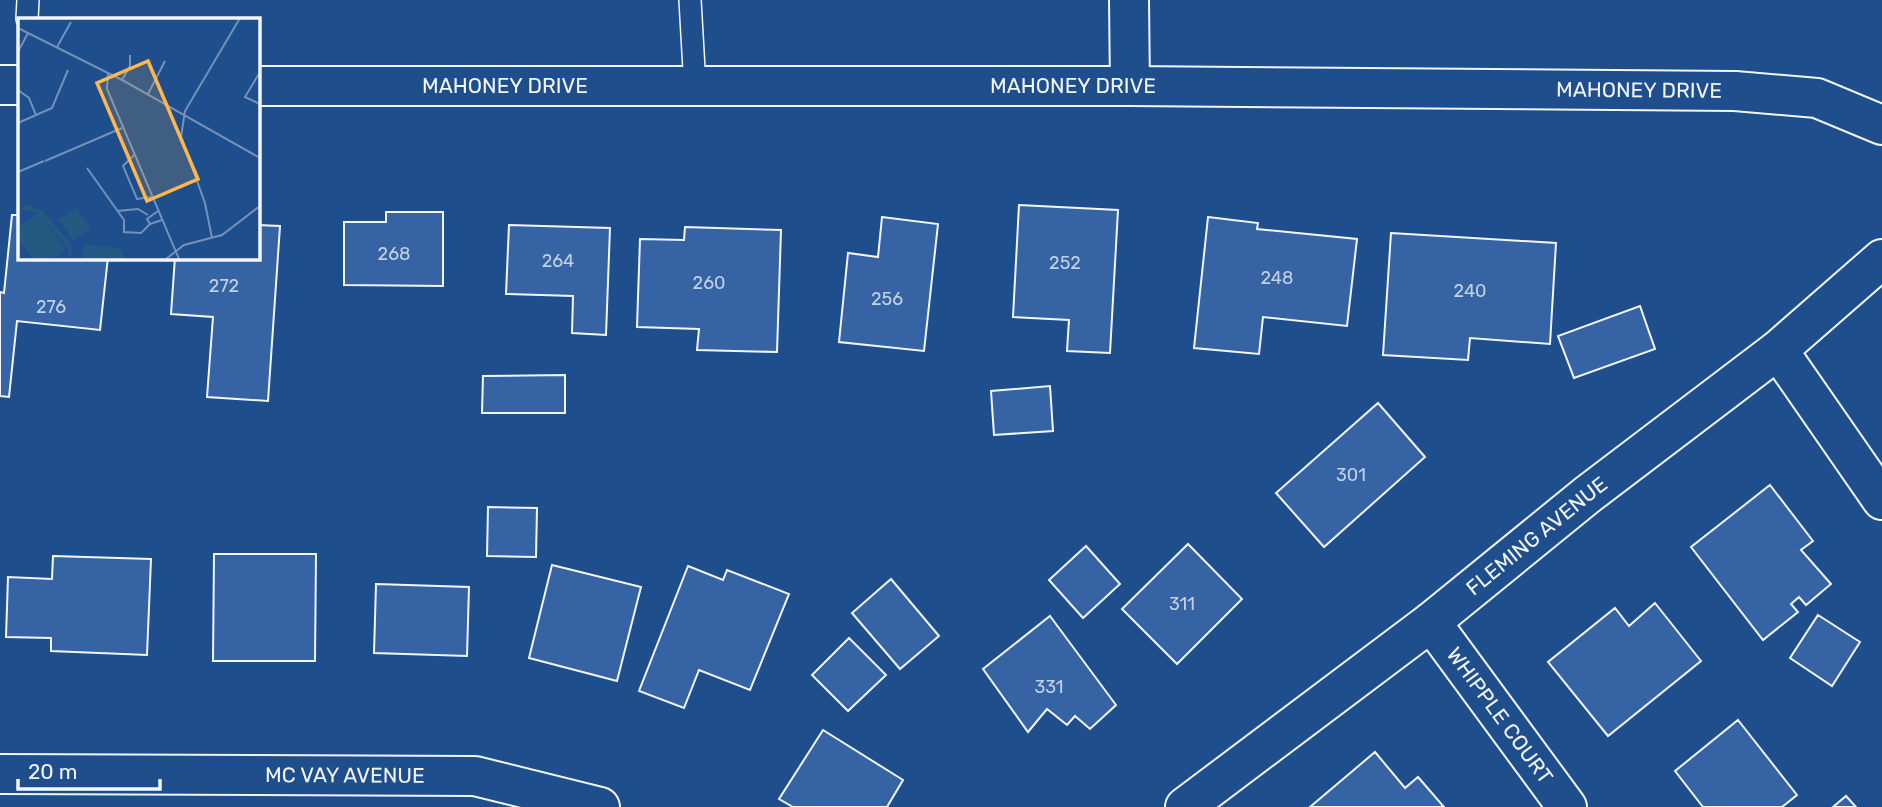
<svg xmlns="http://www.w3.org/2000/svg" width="1882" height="807" font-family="Rubik,sans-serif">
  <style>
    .building { fill: #3563a3; stroke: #f2f6ff; stroke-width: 2 }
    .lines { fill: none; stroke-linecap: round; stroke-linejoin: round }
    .lane-casing { stroke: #f2f6ff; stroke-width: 24 }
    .street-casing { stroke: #f2f6ff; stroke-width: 42 }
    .secondary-casing { stroke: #f2f6ff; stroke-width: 42 }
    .lane { stroke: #1f4e8c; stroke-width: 21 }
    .street { stroke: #1f4e8c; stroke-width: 38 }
    .secondary { stroke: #1f4e8c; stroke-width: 38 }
    .labels { text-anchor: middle; stroke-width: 5; stroke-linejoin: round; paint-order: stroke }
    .number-label { font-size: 18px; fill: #c3d1e8 }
    .street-label { font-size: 21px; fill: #f2f6ff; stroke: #1f4e8c }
    .inset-road { fill: none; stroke: #7391ba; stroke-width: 2 }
    .view { fill: #ffb74d; fill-opacity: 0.15; stroke: #ffb74d; stroke-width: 3.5 }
    .inset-edge { fill: none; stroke: #f2f6ff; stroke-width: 3.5 }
  </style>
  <rect width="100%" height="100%" fill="#1f4e8c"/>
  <path class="building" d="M1019,205l99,5 -8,143 -43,-2 2,-31 -56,-3z
    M386,212h57v74l-99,-1v-63h42z
    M12,215h7v42h89l-8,73 -83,-9 -8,76 -9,-1v-104l4,1z
    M882,217l56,7 -14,127 -85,-9 9,-89 30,4z
    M1208,217l50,6 -1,6 100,10 -10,87 -84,-9 -4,37 -65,-6z
    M257,225l23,1 -12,175 -61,-4 6,-80 -42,-3 4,-57h82z
    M509,225l101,3 -4,107 -34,-2 1,-37 -67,-2z
    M685,227l96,3 -4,122 -80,-2 2,-21 -62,-2 3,-88 44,1z
    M1391,233l165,10 -6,101 -80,-6 -2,22 -85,-5z
    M1640,306l15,43 -81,29 -16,-42z
    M565,375v38h-83l1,-37z
    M1050,386l3,45 -59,4 -3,-44z
    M1378,403l47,54 -101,90 -48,-54z
    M1770,485l43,56 -12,9 30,34 -25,21 -7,-8 -8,7 7,8 -35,28 -72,-93z
    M488,507l49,1 -1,49 -49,-1z
    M1188,544l54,55 -65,65 -55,-55z
    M1086,546l34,38 -37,34 -34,-38z
    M214,554h102l-1,107h-102z
    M53,556l98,3 -4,96 -96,-4v-13l-45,-1 2,-60 44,2z
    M552,565l89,22 -24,94 -88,-23z
    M688,566l35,14 4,-10 62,24 -39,96 -51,-20 -15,38 -45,-17z
    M891,579l48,57 -39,33 -48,-56z
    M376,584l93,3 -2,69 -93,-3z
    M1655,603l46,58 -93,75 -60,-74 67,-54 14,18z
    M1818,615l42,27 -28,44 -42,-28z
    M1050,616l66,89 -26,24 -15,-13 -8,9 -20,-16 -19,23 -45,-63z
    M849,638l37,37 -38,36 -36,-36z
    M1738,720l59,75 -15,12h-79l-28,-36z
    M823,730l80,50 -16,27h-94l-14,-8z
    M1375,752l30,36 13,-11 26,30h-134z
    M1846,796l10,11h-23z"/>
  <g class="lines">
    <defs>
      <path id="lane" d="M690,0l5,87
        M27,19l1,-19"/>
      <g id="street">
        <path d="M1129,0l1,86"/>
        <path d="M1778,350l104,150"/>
        <path id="s1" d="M1431,622l136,185"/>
        <path id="s2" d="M0,774l475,2 125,31"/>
      </g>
      <g id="secondary">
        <path d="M0,85h19"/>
        <path id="s3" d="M257,86h873l605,5 82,7 65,27"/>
        <path id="s4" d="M1185,807l246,-185 156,-127 191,-145 104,-91"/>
      </g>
    </defs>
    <use href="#lane" class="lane-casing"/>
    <use href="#street" class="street-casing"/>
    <use href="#secondary" class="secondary-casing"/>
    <use href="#lane" class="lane"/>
    <use href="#street" class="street"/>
    <use href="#secondary" class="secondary"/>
  </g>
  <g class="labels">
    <g class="number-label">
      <text x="394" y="260">268</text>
      <text x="558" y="267">264</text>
      <text x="1065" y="269">252</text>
      <text x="1277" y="284">248</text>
      <text x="709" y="289">260</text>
      <text x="224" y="292">272</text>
      <text x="1470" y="297">240</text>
      <text x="887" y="305">256</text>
      <text x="51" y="313">276</text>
      <text x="1351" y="481">301</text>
      <text x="1182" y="610">311</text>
      <text x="1049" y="693">331</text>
    </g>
    <g class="street-label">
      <text dy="7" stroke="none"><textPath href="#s3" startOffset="248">MAHONEY DRIVE</textPath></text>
      <text dy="7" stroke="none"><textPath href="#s3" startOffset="816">MAHONEY DRIVE</textPath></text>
      <text dy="7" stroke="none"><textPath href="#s3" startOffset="1382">MAHONEY DRIVE</textPath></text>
      <text dy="7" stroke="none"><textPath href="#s4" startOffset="444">FLEMING AVENUE</textPath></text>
      <text dy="7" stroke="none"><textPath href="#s1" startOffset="116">WHIPPLE COURT</textPath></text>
      <text dy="7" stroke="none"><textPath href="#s2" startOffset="345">MC VAY AVENUE</textPath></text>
    </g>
  </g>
  <g transform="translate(18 18)">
    <rect width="242" height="242" fill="#1f4e8c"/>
    <path d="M8,186l17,7 26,31 5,17h-4l-3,-13 -28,-33 27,36 -13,10h-19l-16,-19v-12l20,-15 -20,-4zM58,190l15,20 -18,12 -14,-20zM66,227l36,3 5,11h-43z" fill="#245a82"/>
    <path class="inset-road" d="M0,10l104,52 138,78M39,29l14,-25M0,34l10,-19M90,54l-1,17 72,170M242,54l-15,25 15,7M104,62l8,-14v-11M0,72l11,8 7,17M130,76l17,-33M0,105l34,-15 16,-38M116,137l-11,11 14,33 14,-2M27,143l77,-33M69,150l37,52v12l17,1 9,-9M0,154l26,-11M99,193l21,-2 10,6M140,193l-11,8 3,5 12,-4M194,220l-7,-35 -24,-66 4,-26 55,-93M148,241l18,-14 38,-10 38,-29"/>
    <path class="view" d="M130,43l50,118 -51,22 -50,-118z"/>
    <rect width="242" height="242" class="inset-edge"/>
  </g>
  <path d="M18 779v10h142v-10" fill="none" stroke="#f2f6ff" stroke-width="3.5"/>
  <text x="28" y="779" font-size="21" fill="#f2f6ff" stroke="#1f4e8c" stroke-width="5" paint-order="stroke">20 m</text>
</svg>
